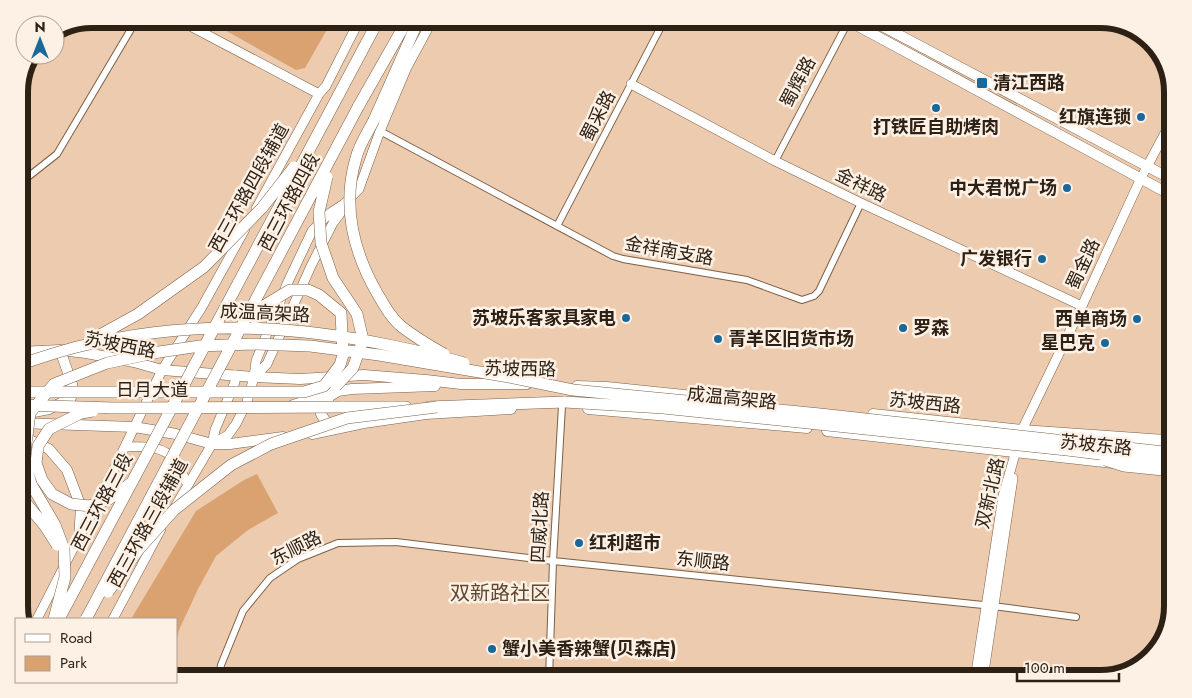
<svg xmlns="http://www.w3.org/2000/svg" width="1192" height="698" font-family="Jost,'Noto Sans SC',sans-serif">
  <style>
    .green { fill: #daa270 }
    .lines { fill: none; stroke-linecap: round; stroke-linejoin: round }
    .street-casing { stroke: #7d6047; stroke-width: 8 }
    .secondary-casing { stroke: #7d6047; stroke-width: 10 }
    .primary-casing { stroke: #7d6047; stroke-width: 11 }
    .highway-casing { stroke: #7d6047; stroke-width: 12 }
    .street { stroke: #fff; stroke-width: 6 }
    .secondary { stroke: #fff; stroke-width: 9 }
    .primary { stroke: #fff; stroke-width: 10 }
    .highway { stroke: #fff; stroke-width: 11 }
    .highway-bridge-casing { stroke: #7d6047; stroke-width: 12; stroke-linecap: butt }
    .highway-bridge { stroke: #fff; stroke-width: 11 }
    .poi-dot { fill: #18689a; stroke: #fdf0e4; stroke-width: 2 }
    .labels { text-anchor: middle; stroke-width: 5; stroke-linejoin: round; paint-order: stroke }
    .street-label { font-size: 18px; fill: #2d2116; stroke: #fdf0e4 }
    .poi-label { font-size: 18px; font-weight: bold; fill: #2d2116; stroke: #fdf0e4; text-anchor: end }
    .quarter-label { font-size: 20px; fill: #62472f; stroke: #fdf0e4 }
    .rim { fill: none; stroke: #2d2116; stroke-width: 6 }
  </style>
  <rect width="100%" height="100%" fill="#eccbaf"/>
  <path class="green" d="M205,19h128l-28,49 -9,2z
    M257,474l21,39 -30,17 -32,26 -18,33 -19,41 -3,13v-24h-45l65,-108 48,-31z"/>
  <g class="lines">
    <defs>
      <path id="street" d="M380,131l233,125 10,3 124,21 55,20 12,-4 5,-5 42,-88
        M775,161l74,-141
        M19,184l38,-30 80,-135
        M557,226l108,-207
        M219,679l2,-14 22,-54 27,-33 28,-19 40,-16 58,-1 157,19 440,45 83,11
        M549,679l4,-118 9,-155"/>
      <path id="secondary" d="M177,19l142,75
        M631,84l144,77 86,42 221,103
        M256,209l63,-115 7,-8 34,-67
        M254,377l13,-13 44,-98 22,-43 14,-19
        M212,444l16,-9 8,-11 11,-22 7,-25 2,-16 31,-77 25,-53 18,-18 14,-9 15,-15 21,-58 27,-64 26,-48
        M125,447c18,-1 41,-2 52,16 4,7 7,15 11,22
        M175,507l37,-63 3,-14 20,-48v-7
        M37,619l78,-152 47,-97 40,-63 43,-78
        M113,619l48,-90
        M975,679l28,-183 19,-66 60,-124 59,-128 32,-60
        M983,679l30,-201"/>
      <path id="primary" d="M845,19l328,177
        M869,19l304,161
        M19,352l41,-2 26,3 48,9 28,8 92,7 46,2 64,-4 62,5 35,4h66
        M577,386l30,1 164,17
        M588,409l219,19
        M873,414l149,16 143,10
        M19,415l30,-6 22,-11 1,-14 -12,-34
        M19,423l115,4 42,7 36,10h18l53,-7
        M334,426l-8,-4 -5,-8 1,-7 8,-11 8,-5 14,-2 83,-3
        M827,431l286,32
        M312,434l52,-11 62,-9 85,-5
        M19,435l30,14 18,21 14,37 -2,33"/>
      <path id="highway" d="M338,96l41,-77
        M358,107l50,-88
        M374,120l45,-101
        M292,406l34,-11 10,-9
        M342,407h64
        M429,407l136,-5
        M1125,444l48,1"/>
    </defs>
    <use href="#street" class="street-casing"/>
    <use href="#secondary" class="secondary-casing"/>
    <use href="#primary" class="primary-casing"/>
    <use href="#highway" class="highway-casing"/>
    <use href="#street" class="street"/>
    <use href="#secondary" class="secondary"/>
    <use href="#primary" class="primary"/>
    <use href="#highway" class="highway"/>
    <defs>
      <path id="highway-bridge" d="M374,120c-6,12 -15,25 -18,38 -14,47 -3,93 21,135 7,12 14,25 25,34 13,10 28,19 42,27
        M327,177l-8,35 2,31 12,35 24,36 6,26 -10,28 -17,18
        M89,341l49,-27 66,-47 58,-59 32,-41
        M19,365c20,-7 41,-14 62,-19 107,-26 206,-22 312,0 24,5 48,10 71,17
        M19,392h285l20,-6 16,-21 3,-10 -2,-42 -22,-18 -11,-5h-18l-28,17 -8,11
        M565,402l98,6 404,42 106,13
        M19,405l94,3 229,-1
        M93,411l-12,2 -32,16 -11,17 -2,17 6,17 10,14 19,10 19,2 19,-7 22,-16
        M1105,460l19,6 49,5
        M19,495l26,31 12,19
        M108,592l31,-43 35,-39 57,-45 40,-21 76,-26 90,-11
        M54,619l11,-42 -1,-28 -9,-24 -24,-41 -7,-25 6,-46 24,-29 53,-21 52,-11 41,-6 52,-2 58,2 69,9 130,22 64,13 247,24 353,39
        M59,619l279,-523
        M86,619l272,-512"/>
    </defs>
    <use href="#highway-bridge" class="highway-bridge-casing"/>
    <use href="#highway-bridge" class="highway-bridge"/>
  </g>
  <g class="poi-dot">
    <rect x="976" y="77" width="12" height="12" rx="2.5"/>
    <circle cx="936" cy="108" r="5"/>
    <circle cx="1141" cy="117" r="5"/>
    <circle cx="1067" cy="188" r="5"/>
    <circle cx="1042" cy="259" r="5"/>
    <circle cx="626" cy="318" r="5"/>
    <circle cx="1137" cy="319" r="5"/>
    <circle cx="903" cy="328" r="5"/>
    <circle cx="718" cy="339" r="5"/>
    <circle cx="1105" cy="343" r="5"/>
    <circle cx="579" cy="543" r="5"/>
    <circle cx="492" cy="649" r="5"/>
  </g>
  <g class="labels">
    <g class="street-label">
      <text transform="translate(798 82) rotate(-62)" y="6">蜀辉路</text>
      <text transform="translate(598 116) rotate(-63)" y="6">蜀采路</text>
      <text transform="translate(861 185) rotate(26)" y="6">金祥路</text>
      <text transform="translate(249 188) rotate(-61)" y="6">西三环路四段辅道</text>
      <text transform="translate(289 202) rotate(-62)" y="6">西三环路四段</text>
      <text transform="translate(669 251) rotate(10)" y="6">金祥南支路</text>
      <text transform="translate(1083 264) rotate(-65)" y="6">蜀金路</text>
      <text transform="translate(265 313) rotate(3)" y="6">成温高架路</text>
      <text transform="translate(120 345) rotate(11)" y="6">苏坡西路</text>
      <text transform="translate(520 369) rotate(1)" y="6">苏坡西路</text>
      <text x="152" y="396">日月大道</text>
      <text transform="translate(732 398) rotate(6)" y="6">成温高架路</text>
      <text transform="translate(925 403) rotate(6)" y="6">苏坡西路</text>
      <text transform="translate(1096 445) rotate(6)" y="6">苏坡东路</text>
      <text transform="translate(990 493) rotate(-77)" y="6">双新北路</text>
      <text transform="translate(102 502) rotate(-62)" y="6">西三环路三段</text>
      <text transform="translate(148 523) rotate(-61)" y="6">西三环路三段辅道</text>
      <text transform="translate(540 527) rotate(-87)" y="6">四威北路</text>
      <text transform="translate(296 548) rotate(-27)" y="6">东顺路</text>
      <text transform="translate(703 561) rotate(6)" y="6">东顺路</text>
    </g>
    <g class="poi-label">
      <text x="993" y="89" text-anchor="start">清江西路</text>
      <text x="1131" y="123">红旗连锁</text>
      <text x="936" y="133" text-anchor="middle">打铁匠自助烤肉</text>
      <text x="1057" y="194">中大君悦广场</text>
      <text x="1032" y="265">广发银行</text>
      <text x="616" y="324">苏坡乐客家具家电</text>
      <text x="1127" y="325">西单商场</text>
      <text x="913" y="334" text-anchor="start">罗森</text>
      <text x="728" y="345" text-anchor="start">青羊区旧货市场</text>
      <text x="1095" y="349">星巴克</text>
      <text x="589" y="549" text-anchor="start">红利超市</text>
      <text x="502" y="655" text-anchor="start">蟹小美香辣蟹(贝森店)</text>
    </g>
    <g class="quarter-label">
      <text x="500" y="600">双新路社区</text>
    </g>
  </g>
  <path d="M0 0H1192V698H0ZM92 28H1100A64 64 0 0 1 1164 92V606A64 64 0 0 1 1100 670H92A64 64 0 0 1 28 606V92A64 64 0 0 1 92 28Z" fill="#fdf0e4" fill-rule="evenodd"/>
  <path class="rim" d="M92 28H1100A64 64 0 0 1 1164 92V606A64 64 0 0 1 1100 670H92A64 64 0 0 1 28 606V92A64 64 0 0 1 92 28Z"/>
  <rect x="15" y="618" width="162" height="65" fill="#fdf0e4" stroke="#aa9d92"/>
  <rect x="25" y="634" width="25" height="8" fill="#ffffff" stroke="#aa9d92"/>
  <text x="60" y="643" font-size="15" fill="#2d2116">Road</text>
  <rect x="25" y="656" width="25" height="15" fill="#daa270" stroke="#aa9d92"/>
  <text x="60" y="668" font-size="15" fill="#2d2116">Park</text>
  <g transform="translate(40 40)"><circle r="24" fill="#fdf0e4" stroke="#aa9d92"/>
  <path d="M0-4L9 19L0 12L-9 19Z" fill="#18689a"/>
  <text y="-8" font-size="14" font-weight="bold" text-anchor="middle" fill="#2d2116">N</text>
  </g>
  <path d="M1017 673v8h102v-8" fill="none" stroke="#2d2116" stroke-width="2.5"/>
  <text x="1024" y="673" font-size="15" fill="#2d2116" stroke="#fdf0e4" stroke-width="4" paint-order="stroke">100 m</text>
</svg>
